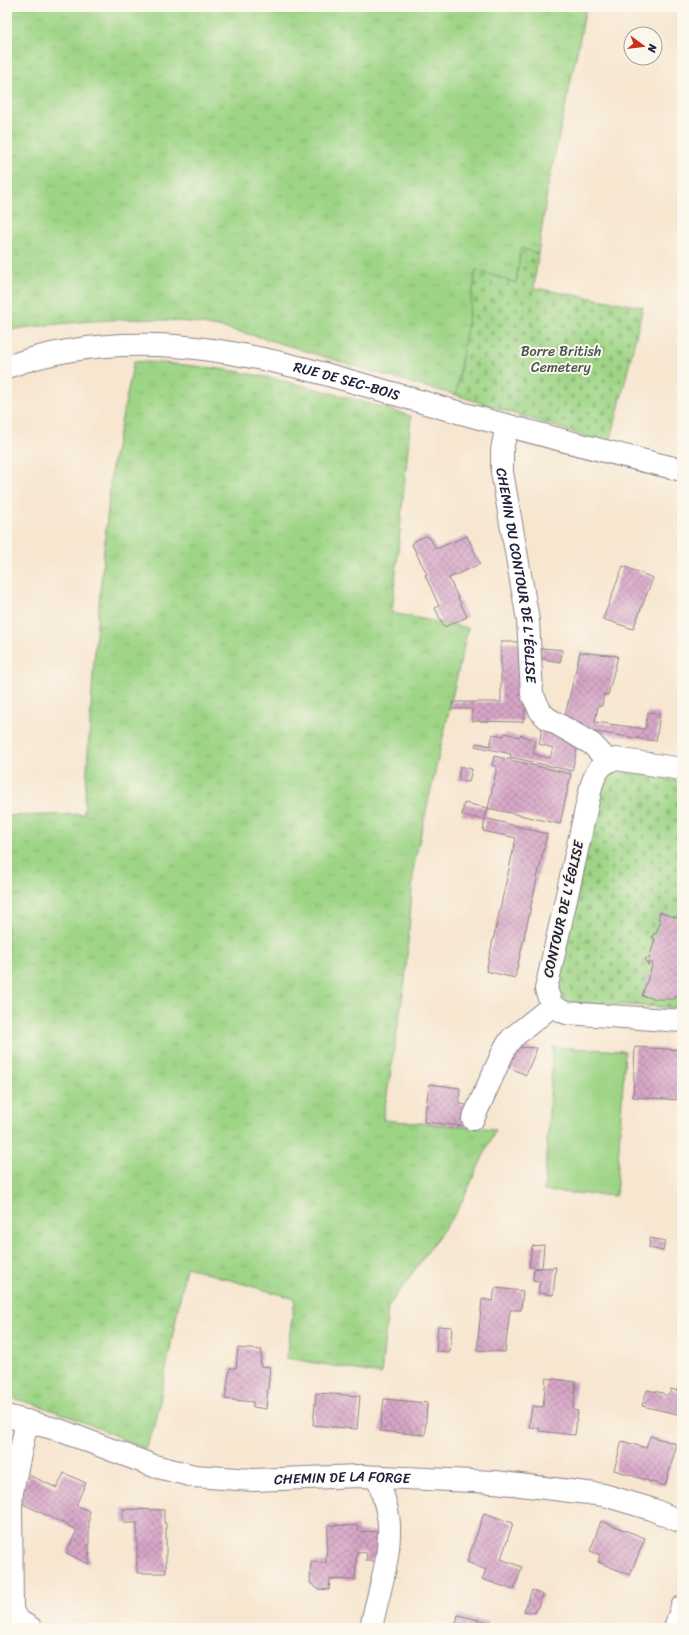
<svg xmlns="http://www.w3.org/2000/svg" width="689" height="1635" font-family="Sriracha,sans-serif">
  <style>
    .grass { fill: url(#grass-tufts); stroke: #607b60 }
    .cemetery { fill: url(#cemetery-stones); stroke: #607b60 }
    .garden { fill: #9dd485; stroke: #607b60 }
    .building { fill: url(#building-cross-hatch) }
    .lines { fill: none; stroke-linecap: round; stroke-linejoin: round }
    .minor-casing { stroke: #8c8486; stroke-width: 24 }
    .minor { stroke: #fff; stroke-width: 22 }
    .labels { text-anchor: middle; stroke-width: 4; stroke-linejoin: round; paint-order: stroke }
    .park-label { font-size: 14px; fill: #475751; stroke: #fbf7ec }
    .street-label { font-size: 14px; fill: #22223b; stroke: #fbf7ec }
  </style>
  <defs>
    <pattern id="grass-tufts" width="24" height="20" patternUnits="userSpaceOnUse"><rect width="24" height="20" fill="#9dd485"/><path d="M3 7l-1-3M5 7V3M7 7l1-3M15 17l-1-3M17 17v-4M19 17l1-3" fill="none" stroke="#87b674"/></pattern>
    <pattern id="cemetery-stones" width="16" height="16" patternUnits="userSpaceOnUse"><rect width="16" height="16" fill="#9dd485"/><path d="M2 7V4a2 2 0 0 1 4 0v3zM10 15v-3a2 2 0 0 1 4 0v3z" fill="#87b674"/></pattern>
    <pattern id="building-cross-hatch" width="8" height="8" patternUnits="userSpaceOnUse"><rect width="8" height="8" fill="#d7a6c7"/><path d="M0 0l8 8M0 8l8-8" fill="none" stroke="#ae87a3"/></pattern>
  </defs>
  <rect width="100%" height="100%" fill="#fbf7ec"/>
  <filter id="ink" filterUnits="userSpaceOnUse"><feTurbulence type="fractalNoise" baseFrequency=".025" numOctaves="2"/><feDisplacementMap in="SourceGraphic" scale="8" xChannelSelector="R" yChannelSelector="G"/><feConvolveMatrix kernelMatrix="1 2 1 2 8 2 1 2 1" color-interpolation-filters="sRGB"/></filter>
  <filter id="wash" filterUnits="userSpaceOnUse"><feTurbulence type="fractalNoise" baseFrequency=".012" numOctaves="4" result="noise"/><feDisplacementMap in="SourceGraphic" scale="16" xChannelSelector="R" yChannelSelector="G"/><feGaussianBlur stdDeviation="0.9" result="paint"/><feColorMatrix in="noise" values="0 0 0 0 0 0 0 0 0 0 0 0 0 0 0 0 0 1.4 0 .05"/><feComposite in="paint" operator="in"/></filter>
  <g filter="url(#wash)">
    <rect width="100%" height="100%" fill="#f7e6d0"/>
    <path class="grass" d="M7,7h579l-6,31 -32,148 -10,68 -17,-5 -5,34 -40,-12 -20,124c-51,-13 -101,-29 -151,-44 -40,-13 -84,-26 -126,-30 -58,-5 -115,2 -172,9z
      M134,361c33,2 67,5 100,10 60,10 119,28 177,45l-19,197 76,15 -54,236 -9,117 -22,139 113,9 -37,79 -71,99 -7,67 -95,-16 9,-59 -109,-32 -31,159 -10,23c-45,-20 -89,-41 -138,-52v-581l77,-2 11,-168 17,-180z"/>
    <path class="cemetery" d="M521,248l17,6 -4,34 109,19 -33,137 -154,-49 20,-125 40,13z
      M618,770l64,12v226l-117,-6 -5,-5 -3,-9 45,-208 7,-7z"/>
    <path class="garden" d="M553,1047l72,4 -9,145 -72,-5z"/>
    <g id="blocks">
      <path class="building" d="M426,536l4,2 6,11 31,-13 13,28 -31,14 18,39 -23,10 -9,-19 4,-2 -14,-31 2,-1 -15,-29 2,-4z
        M623,566l30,12 -20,51 -30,-10z
        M501,642h22l3,60 -3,20 -51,-1v-12h-21l2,-7h48z
        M542,648l21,2 -3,12 -20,-4z
        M580,652l38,4 -10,39 -4,-1 -2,12h-4l-3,16 50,7 3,-17 12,2 -4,27 -74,-11 1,-6 -19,-4z
        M543,724l36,17 -7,30 -62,-14 1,-3 -36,-8 1,-3 14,3 3,-12 11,2 1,-3 14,4 2,-2 15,6 -3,13 17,4 3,-10 -14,-4z
        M494,756l77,18 -11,50 -72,-16 9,-41 -5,-2z
        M460,766l12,3 -3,13 -11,-2z
        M464,803l24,5 -3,10 62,16 -32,144 -29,-7 30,-133 -33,-7 2,-11 -23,-5z
        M680,910l2,1v87l-6,-2 -1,3h-17l-16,-3 11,-33 -4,-1v3l-2,-1v-2l-2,-1 1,-3 3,1 6,-20 -3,-1 2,-5 2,1 5,-14 -3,-1 2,-7 17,6z
        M513,1047l24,1 -11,27 -20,-9z
        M635,1047l47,3v50l-49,-3z
        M429,1084l31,4 -1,16 13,2 -9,20 -39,-4z
        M650,1238l15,3 -2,10 -14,-3z
        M544,1245l-2,23 14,-1 -3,28 -15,-2 2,-12 -7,-1 1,-11 8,-1 -13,-1 3,-21z
        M495,1288l28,3 -2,19h-11l-5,42 -28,-2 5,-51 11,2z
        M438,1326l14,1 -2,25 -14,-1z
        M238,1348l24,2 -2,16 10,1 -4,42 -13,-2v-5l-28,-3 5,-31h6z
        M682,1375v40l-40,-9 5,-16 16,3 2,3 6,-4v-3l7,2z
        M546,1378l30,4 -3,28 5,1 -3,24 -36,-4 1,-3 -11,-1 3,-21 11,1z
        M316,1393l44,3 -3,33 -44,-4z
        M384,1399l43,4 -2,32 -45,-4z
        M650,1436l27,8 -12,42 -51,-16 8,-29 24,7z
        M64,1473l22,10 -10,22 13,6v53l-23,-11 11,-23 -60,-29 12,-26 28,13z
        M123,1509l41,1v13h2v50h-29v-50h-14z
        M484,1513l29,10 -12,36 21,8 -8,23 -32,-11 4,-9 -19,-8z
        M601,1521l44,17 -15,37 -32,-13 2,-7 -10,-4z
        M328,1525l30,1v5l23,1 -3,29h-12l1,-8 -10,-1 -2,28 -25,-1 -1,11 -11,-1 -8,-6 1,-21 15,1z
        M532,1590l11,5 -8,18 -11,-2z
        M458,1615l30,7 -1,6h-32z"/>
    </g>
  </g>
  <g filter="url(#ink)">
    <use href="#blocks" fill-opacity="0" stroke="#8c8486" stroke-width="1"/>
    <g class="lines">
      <defs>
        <g id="minor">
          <path id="s1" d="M7,367c147,-53 293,0 436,41 79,22 159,43 239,62"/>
          <path id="s2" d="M507,425l-5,25v22l26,148 4,74 9,18 6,6 45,26 16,17"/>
          <path d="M682,769l-66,-10c-15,3 -21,14 -25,28l-45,202 6,17 14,7 116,8"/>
          <path d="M473,1119l32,-71 7,-10 40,-32"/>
          <path id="s3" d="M7,1416l52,14 95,36 40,10 59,4 107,-4 135,6 109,13 47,14 31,13"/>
          <path d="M27,1421l-15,71 -1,15 1,100c1,12 10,16 19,21"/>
          <path d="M371,1628c7,-35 19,-66 18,-102 0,-15 -6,-28 -9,-42v-7"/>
          <path d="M675,1628l7,-21"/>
        </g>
      </defs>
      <use href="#minor" class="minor-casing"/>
      <use href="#minor" class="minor"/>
    </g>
  </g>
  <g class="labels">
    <g class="park-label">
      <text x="561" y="356">Borre British<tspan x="561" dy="16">Cemetery</tspan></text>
    </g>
    <g class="street-label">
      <text dy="5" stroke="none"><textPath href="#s1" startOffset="346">RUE DE SEC-BOIS</textPath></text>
      <text dy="5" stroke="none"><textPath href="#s2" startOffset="152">CHEMIN DU CONTOUR DE L'ÉGLISE</textPath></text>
      <text transform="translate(563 909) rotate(-77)" y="5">CONTOUR DE L'ÉGLISE</text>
      <text dy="5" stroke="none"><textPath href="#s3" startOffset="345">CHEMIN DE LA FORGE</textPath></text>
    </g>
  </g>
  <rect width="689" height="1635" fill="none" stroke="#fbf7ec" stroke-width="24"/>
  <g transform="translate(643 46) rotate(105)"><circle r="19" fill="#fbf7ec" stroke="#a4a2a5"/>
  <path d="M0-3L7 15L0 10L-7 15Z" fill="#c8321e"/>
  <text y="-6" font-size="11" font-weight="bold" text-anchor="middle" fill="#22223b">N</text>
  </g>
</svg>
